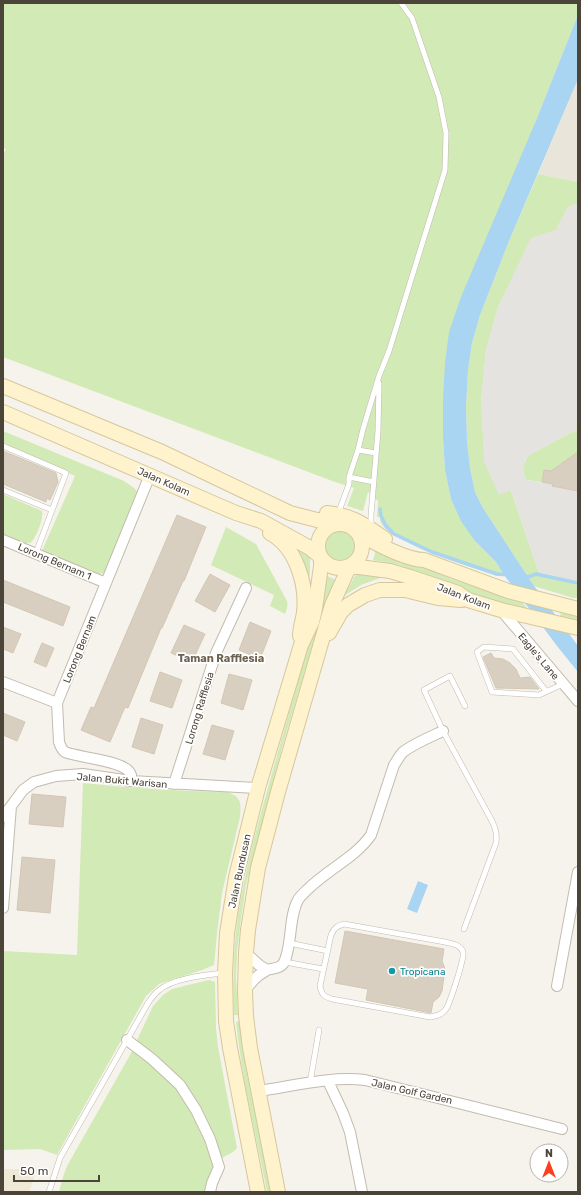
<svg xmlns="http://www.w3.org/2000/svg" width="581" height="1195" font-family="Rubik,sans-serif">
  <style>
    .residential { fill: #eae5da }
    .education { fill: #efe8d6 }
    .green { fill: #d2eab5 }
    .parking { fill: #e5e3e0 }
    .water { fill: #a9d4f2 }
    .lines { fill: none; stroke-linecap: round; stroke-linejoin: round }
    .stream { stroke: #a9d4f2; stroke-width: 3.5 }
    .building { fill: #d8cfc1; stroke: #d3c7b4 }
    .lane-casing { stroke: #c2bbae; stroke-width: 6 }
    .street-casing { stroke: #c2bbae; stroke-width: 12 }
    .secondary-casing { stroke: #d6c79b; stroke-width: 16 }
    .lane { stroke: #fff; stroke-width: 5 }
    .street { stroke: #fff; stroke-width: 10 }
    .secondary { stroke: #fff3cd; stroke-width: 14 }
    .culture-dot { fill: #0f9aa8; stroke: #fff; stroke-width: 1.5 }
    .labels { text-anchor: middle; stroke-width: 3.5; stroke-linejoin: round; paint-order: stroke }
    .street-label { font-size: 10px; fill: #4b4439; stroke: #fff }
    .culture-label { font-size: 10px; fill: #0d838f; stroke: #fff; text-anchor: start }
    .neighbourhood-label { font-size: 11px; font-weight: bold; fill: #6e6250; stroke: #fff }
  </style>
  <rect width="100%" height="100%" fill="#f6f3ec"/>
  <path class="residential" d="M578,79v103l-40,-8z"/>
  <path class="education" d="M3,1169h34l-8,23h-26z"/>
  <path class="green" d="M3,3h575v12l-43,108 -92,276v38l2,33 6,29 24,42 21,21 8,13 -7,1c-22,-8 -107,-33 -116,-53 -1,-1 -1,-4 -1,-6h-3l1,-16 -10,-9 -5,19 -16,-5 7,-18 -19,-6 -332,-125v-201l3,-7 -3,-1z
    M538,174l40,8v21l-10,4 -12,23 -25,9 -33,68 -12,44 -5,51 58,171 39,8v17h-5l-39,-12 -2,-3 -49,-75 -8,-16 -5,-24 -3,-27 -1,-35 2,-36 4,-27 8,-28 29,-74z
    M578,429v23l-23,20 -11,-2 -2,12 -16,-2c-4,-10 -4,-17 3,-25z
    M3,431l121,50 10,7 8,9 -35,76 -10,1 -55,-23 33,-75 -72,-32z
    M3,494l39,17c2,7 -6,28 -12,32h-6l-21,-9z
    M226,527l30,17 31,57c1,5 0,8 -2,13l-15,-8 4,-11 -63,-30z
    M322 546a17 17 0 1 1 34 0a17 17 0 1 1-34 0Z
    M293,543l17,13v21z
    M377,546l74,33 42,14 28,8 7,8 -38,-9 -90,-35 -27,-5z
    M323,574l13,6 -12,27 -41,137 -37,141 -5,33 -4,34 -1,25 2,38h-4c-1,-33 -1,-66 4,-99 7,-47 20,-93 33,-139 16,-57 32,-115 49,-172z
    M356,574l27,3 -22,8 -17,11z
    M561,612l17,4v5l-18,-4z
    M83,783c48,5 95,8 144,9 15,5 14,11 13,25l-18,76 -5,41 -3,31 -12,5 -43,14 -13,12 -89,159 -17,-6 -37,1v-199l74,4z
    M209,980l6,2 1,46 2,19 19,101c-5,6 -9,6 -15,10 -11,8 -15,22 -17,34h-146l4,-15 4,-11 63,-111 23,-49 10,-11 9,-6z
    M239,1021l9,58 23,113h-4c-11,-57 -25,-113 -31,-170z"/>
  <path class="parking" d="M578,203v226l-49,26 -4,5 -2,12 3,8 27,4v2l25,5v90l-39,-8 -28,-83 -12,5 -15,-33 -3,-60 5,-51 12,-44 33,-69 25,-8 12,-23z"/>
  <path class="water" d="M578,15v64l-69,162 -29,74 -8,28 -4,27 -2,36 1,35 3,27 5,24 8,16 49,75 46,63v26l-21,-26 -53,-71 -8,-13 -21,-21 -14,-20 -10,-22 -6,-29 -2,-33v-38l2,-36 4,-31 12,-35 74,-174z
    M418,881l10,4 -11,28 -10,-4z"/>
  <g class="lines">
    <path class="stream" d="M380,509l1,7 5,10 8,8 38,18 65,22 12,1
      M525,576l3,1 8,-3 42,9"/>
  </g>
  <path class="building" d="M3,451l53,22 2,9 -8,18 -3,-2 -1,4 -43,-18z
    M578,452v39l-26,-5 1,-2 -11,-2 2,-12 7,1z
    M177,515l29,12 -22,54h-1l-21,47h-1l-33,80 -3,-1 -15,35 -29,-12 10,-23 3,1z
    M210,574l20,11 -15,27 -20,-11z
    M3,580l67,27 -7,19 -60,-24z
    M250,622l21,9 -11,28 -21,-9z
    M184,625l21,9 -13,28 -21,-9z
    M3,627l18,7 -8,19 -10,-4z
    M42,643l12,5 -8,19 -12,-5z
    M491,653l3,5 9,1 7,4 6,6 4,9 10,-1 9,12 -43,-1 -13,-31z
    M160,672l22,8 -10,28 -22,-7z
    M229,674l23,6 -9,30 -22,-7z
    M3,713l22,9 -8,19 -14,-6z
    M141,718l22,7 -9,29 -22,-7z
    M212,725l22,6 -9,29 -22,-6z
    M32,794l34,3 -3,30 -34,-3z
    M22,857l33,3 -5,53 -33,-3z
    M345,931l99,18 -2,12 3,8 -3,22 -3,6 -6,5 -2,11 -65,-13 2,-11 -33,-6z"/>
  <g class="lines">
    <defs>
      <path id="lane" d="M3,446l63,27 -30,80
        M358,450l18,3
        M349,477l25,5
        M3,490l49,20
        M338,514l11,-30v-7l9,-27 5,-21 16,-53 10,-25 56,-181 1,-37 -7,-36 -27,-79 -11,-15
        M371,526v-11l7,-84 1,-48
        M546,691l-33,-42 -29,-2 -7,5 15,40 47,3 24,-11
        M344,924l101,18c7,2 15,2 18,10 2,5 -13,51 -17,57 -4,6 -10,7 -16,8l-98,-18c-9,-3 -10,-4 -12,-13l11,-51c3,-7 6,-9 13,-11z
        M464,929l32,-86c1,-9 0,-14 -4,-22l-49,-90 -19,-41 26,-14 15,30
        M289,943l39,8
        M285,962l38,7
        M310,1083l9,-53
        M49,1192l11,-34 88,-155c3,-4 6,-9 10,-12 14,-13 48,-16 66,-18"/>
      <path id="street" d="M3,540l103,43
        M501,610l77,91
        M3,682l54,21
        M131,781c0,-2 0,-4 0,-6 -4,-15 -53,-17 -66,-23 -3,-2 -5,-7 -6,-10l-2,-39 93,-228
        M174,784l42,-131 30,-65
        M3,817l20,-27 11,-8 22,-6 27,-2 48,7 127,7
        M3,908l8,-102
        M246,953l13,12 8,5
        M557,986l21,-114
        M245,991c4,-6 9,-12 14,-16 3,-1 6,-4 8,-5 7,-2 15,-1 18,-10 7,-17 4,-44 13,-60 2,-4 7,-8 10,-11 20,-20 47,-31 63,-54l23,-70c3,-4 5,-9 9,-13 12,-9 27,-15 40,-21
        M127,1040l25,19 28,26 16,25 14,29 9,28 -7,16 -2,9
        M328,1081l15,32 7,19 12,60
        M259,1091c34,-5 72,-15 106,-11l73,18 124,31"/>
      <path id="secondary" d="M3,386l159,66 128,61 27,7 21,4
        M3,412l233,101 25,8 49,27 11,9v9l-6,43 -3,13 -11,23 -43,143 -22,89 -9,56 -2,40 1,48 4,27 28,144
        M327,513c25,2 38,12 58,26
        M318 546a22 22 0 1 1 44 0a22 22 0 1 1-44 0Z
        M270,533c26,14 37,51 34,79 -1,8 -4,16 -4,24
        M360,535c16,8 46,25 64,25l84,31 70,18
        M329,633l12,-21 7,-7 17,-10 15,-5h25l33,8 23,2
        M278,1192l-28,-144 -4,-32 -1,-25 1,-38 2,-23 10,-62 20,-76 54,-187 17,-38h10l31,4 20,6 48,16 10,7 33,10 77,18"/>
    </defs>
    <use href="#lane" class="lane-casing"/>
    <use href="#street" class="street-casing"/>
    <use href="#secondary" class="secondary-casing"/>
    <use href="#lane" class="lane"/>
    <use href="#street" class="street"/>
    <use href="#secondary" class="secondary"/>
  </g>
  <circle class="culture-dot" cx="392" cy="971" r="4"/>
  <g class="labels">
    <g class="street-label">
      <text transform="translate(164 481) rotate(24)" y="4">Jalan Kolam</text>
      <text transform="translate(55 561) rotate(23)" y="4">Lorong Bernam 1</text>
      <text transform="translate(464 596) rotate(21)" y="4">Jalan Kolam</text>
      <text transform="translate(79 649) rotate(-68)" y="4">Lorong Bernam</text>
      <text transform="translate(539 656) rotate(50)" y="4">Eagle's Lane</text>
      <text transform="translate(199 708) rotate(-73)" y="4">Lorong Rafflesia</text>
      <text transform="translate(122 780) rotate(5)" y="4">Jalan Bukit Warisan</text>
      <text transform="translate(239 871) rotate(-78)" y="4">Jalan Bundusan</text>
      <text transform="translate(412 1091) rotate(13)" y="4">Jalan Golf Garden</text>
    </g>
    <g class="culture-label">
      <text x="400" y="975">Tropicana</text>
    </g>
    <g class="neighbourhood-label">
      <text x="221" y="662">Taman Rafflesia</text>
    </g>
  </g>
  <rect width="581" height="1195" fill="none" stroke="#4b4439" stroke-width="8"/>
  <g transform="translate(549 1163)"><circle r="19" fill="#ffffff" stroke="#b7b4b0"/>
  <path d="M0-3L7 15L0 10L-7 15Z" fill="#fc3f1d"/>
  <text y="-6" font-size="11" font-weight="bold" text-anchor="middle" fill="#4b4439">N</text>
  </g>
  <path d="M14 1175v6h85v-6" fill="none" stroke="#4b4439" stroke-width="2"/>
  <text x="20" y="1175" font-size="12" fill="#4b4439" stroke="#ffffff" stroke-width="3" paint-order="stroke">50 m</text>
</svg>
